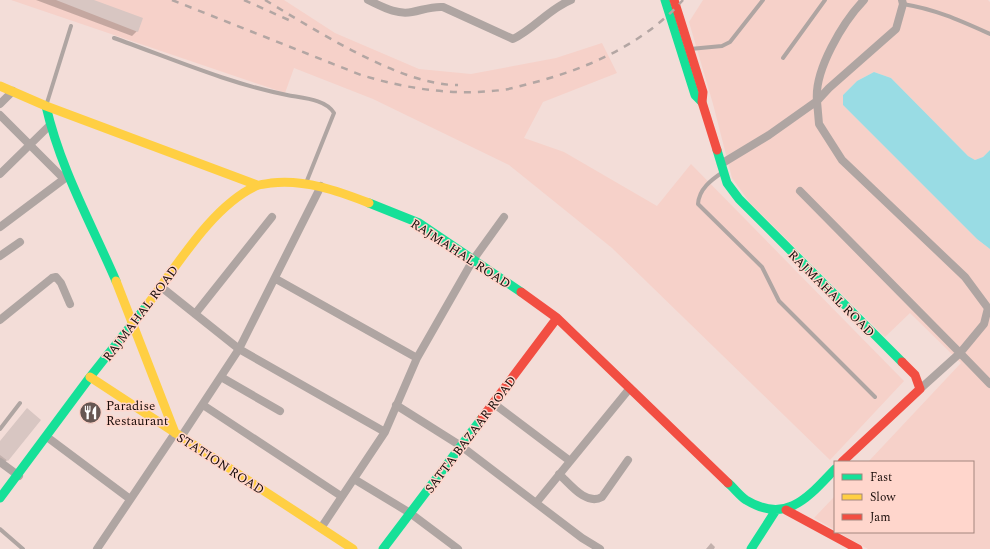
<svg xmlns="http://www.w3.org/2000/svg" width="990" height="549" font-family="Spectral,serif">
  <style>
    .built { fill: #f6d1c9 }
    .water { fill: #99dce4 }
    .shadow { fill: #0003 }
    .building { fill: #d8c6c2 }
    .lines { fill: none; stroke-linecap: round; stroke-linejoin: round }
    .lane { stroke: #afa5a2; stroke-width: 4 }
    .street { stroke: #afa5a2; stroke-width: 8 }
    .fast { stroke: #16e098; stroke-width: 9 }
    .slow { stroke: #ffcf43; stroke-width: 9 }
    .jam { stroke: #f24e42; stroke-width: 9 }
    .rail { stroke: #b3a6a3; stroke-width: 2.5; stroke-dasharray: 7 7; stroke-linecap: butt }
    .labels { text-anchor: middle; stroke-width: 3; stroke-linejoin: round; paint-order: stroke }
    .street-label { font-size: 13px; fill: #1a0d0a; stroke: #ffd6cc }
    .poi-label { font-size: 13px; fill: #1a0d0a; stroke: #ffd6cc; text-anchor: start }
  </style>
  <rect width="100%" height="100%" fill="#f3ddd8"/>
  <path class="built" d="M11,0h273l51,33 84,36 52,5 85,-16 46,-15 15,30 -74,29 -19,36 40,14 93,54 34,-42 213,217 -74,79 -218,-212 -103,-83 -136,-66 -79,-31 -9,25z
    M703,0h285l2,2v148l-7,7 -8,3 -7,-4 -77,-78 -17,-6 -17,9 -14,14v10l134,134 13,10v300h-122l-30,-17h135v-70h-105l93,-99 -51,-50 -25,24 -135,-134 -18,-25 -19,-74 -24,-82z
    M835,496v34l-21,-12z"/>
  <path class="water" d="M874,72l17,6 77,78 7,4 8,-3 7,-7v99l-13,-10 -134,-134v-10l14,-14z"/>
  <path class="shadow" d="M36,0h56l45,31 -5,5z
    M0,442l7,18 -3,4 -4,-3z
    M711,543l4,4 -1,2h-8z"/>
  <path class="building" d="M56,0h38l49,18 -5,14z
    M27,408l14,12 -33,41 -8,-6v-14z"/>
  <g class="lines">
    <path class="lane" d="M903,4c32,5 58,17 87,30
      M114,38c56,20 116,46 173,57 15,3 39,4 47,18l-28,70
      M690,49l32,-3 8,-4 33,-42
      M783,58l42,-58
      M46,106l25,-80
      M723,172c-12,8 -24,17 -25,32l64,63 17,34 96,96
      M0,429l20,-26
      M0,529l23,20"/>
    <path class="street" d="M368,0c15,7 28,15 44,12 11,-2 20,-6 31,-5l70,32c21,-10 37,-31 58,-39
      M902,0l1,4 -7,25 -67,59 -12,13 2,23 23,36 123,117 23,31 -4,16 -24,29 30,31
      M0,104l13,-13
      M0,115l64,64
      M721,164l48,-29 48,-34c-3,-31 26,-79 47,-101
      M0,174l49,-48
      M800,191l160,162 -40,36
      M0,227l68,-51
      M0,256l20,-14
      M276,279l141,79
      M160,286l79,63 146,83
      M195,314l77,-97
      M0,320l52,-42 4,-1 5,6 9,21
      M221,377l59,34
      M493,403l77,58
      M203,405l138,91
      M396,405l65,41 121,92 18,11
      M47,437l83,62
      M181,437l58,-88 82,-163
      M0,462l19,14
      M559,474c11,10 27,32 43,23l26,-37
      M354,479l56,34 48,36
      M536,503l94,-115
      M321,528l64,-96 32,-74 56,-98 31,-43
      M97,549l78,-116"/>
    <path class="fast" d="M665,0l30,95 7,7
      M46,106c14,62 45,117 70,175
      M717,150l10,33 12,16 163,163
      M369,203l50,20 102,69
      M728,483c6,5 12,13 18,17 41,25 63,-4 89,-31
      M0,498l90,-121 58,-73
      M383,549l99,-131
      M751,549l25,-39"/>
    <path class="slow" d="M0,86l46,20 211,79
      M116,281l59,152
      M148,304c29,-38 64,-98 108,-118 4,-2 11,-2 15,-3 34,-4 67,8 98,20
      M90,377l263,172"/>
    <path class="jam" d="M674,0l29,92 -1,10 15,48
      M521,292l36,26 171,165
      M482,418l75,-100
      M842,462l78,-73 -5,-14 -13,-13
      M786,510l72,39"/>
    <path class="rail" d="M172,0l189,75c46,14 93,21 141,15 9,-1 18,-4 26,-6 57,-14 116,-40 155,-84
      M244,0l47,21
      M265,0c49,29 136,86 193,85"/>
  </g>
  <defs>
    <symbol id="restaurant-disc" viewBox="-11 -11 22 22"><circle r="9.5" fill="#665652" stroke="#ffd6cc"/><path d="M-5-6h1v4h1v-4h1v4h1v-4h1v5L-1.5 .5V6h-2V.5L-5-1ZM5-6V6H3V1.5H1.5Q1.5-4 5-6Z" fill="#fff"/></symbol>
  </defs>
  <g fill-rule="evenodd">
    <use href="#restaurant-disc" x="78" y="400" width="25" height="25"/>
  </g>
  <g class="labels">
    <g class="street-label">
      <text transform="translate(461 253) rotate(33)" y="5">RAJMAHAL ROAD</text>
      <text transform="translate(832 293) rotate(45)" y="5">RAJMAHAL ROAD</text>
      <text transform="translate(140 313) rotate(-53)" y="5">RAJMAHAL ROAD</text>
      <text transform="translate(470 434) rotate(-53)" y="5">SATTA BAZAAR ROAD</text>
      <text transform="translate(221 463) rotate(33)" y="5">STATION ROAD</text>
    </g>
    <g class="poi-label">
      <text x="106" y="410">Paradise<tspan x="106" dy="15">Restaurant</tspan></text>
    </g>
  </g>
  <rect x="834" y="461" width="140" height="72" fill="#ffd6cc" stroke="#a3867e"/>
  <rect x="842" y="474" width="20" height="6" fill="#16e098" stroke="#a3867e"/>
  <text x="870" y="481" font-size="12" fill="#1a0d0a">Fast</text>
  <rect x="842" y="494" width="20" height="6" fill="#ffcf43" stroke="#a3867e"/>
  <text x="870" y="501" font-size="12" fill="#1a0d0a">Slow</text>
  <rect x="842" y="514" width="20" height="6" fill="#f24e42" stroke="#a3867e"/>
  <text x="870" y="521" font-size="12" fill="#1a0d0a">Jam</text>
</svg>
